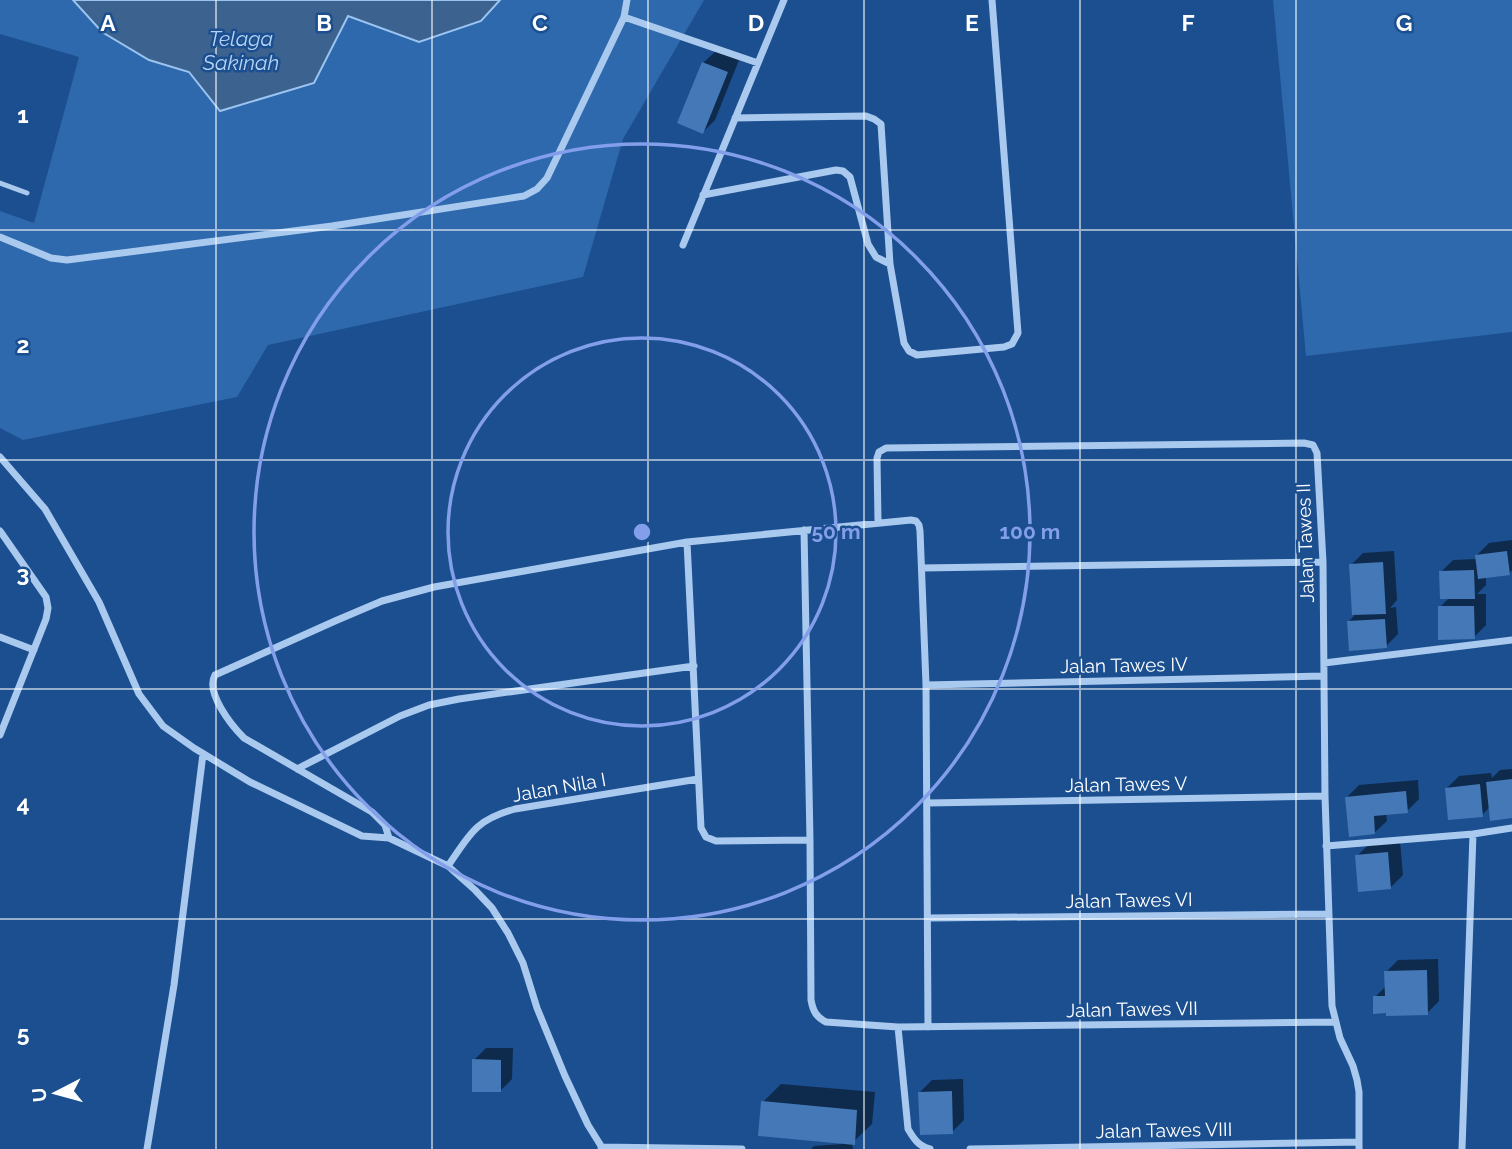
<svg xmlns="http://www.w3.org/2000/svg" width="1512" height="1149" font-family="Raleway,sans-serif">
  <style>
    .green { fill: #2e69ad }
    .water { fill: #3c6290; stroke: #9cc4f0; stroke-width: 2 }
    .shadow { fill: #0007 }
    .building { fill: #4478b7 }
    .lines { fill: none; stroke-linecap: round; stroke-linejoin: round }
    .service { stroke: #a9c9ee; stroke-width: 5 }
    .minor { stroke: #a9c9ee; stroke-width: 7 }
    .grid { fill: none; stroke: #fff; stroke-width: 2; stroke-opacity: 0.55 }
    .ring { fill: none; stroke: #839eea; stroke-width: 3.5 }
    .labels { text-anchor: middle; stroke-width: 5; stroke-linejoin: round; paint-order: stroke }
    .street-label { font-size: 19px; fill: #fff; stroke: #1b4f8f }
    .water-label { font-size: 21px; font-style: italic; fill: #b5d3f5; stroke: #1b4f8f }
    .grid-label { font-size: 23px; text-anchor: middle; font-weight: bold; fill: #fff; stroke: #1b4f8f; stroke-width: 5; stroke-linejoin: round; paint-order: stroke }
    .centre { fill: #839eea; stroke: #1b4f8f; stroke-width: 3.5 }
    .ring-label { font-size: 21px; text-anchor: middle; font-weight: bold; fill: #839eea; stroke: #1b4f8f; stroke-width: 5; stroke-linejoin: round; paint-order: stroke }
  </style>
  <rect width="100%" height="100%" fill="#1b4f8f"/>
  <path class="green" d="M0,0h704l-81,139 -40,138 -315,68 -31,52 -214,43 -23,-12v-217l34,12 45,-166 -79,-23z
    M1273,0h239v332l-206,24z"/>
  <path class="water" d="M73,0h427l-19,21 -62,21 -71,-26 -34,67 -94,28 -31,-39 -40,-12 -47,-28z"/>
  <path class="shadow" d="M716,51l23,9 -24,60 -12,12v-69z
    M1512,540v30l-3,4 -23,3v8l-9,9h9v31l-12,12 -34,-30 9,-9 -8,-26 12,-12 24,-1v-4l12,-12z
    M1394,551l3,49 -7,8 6,-1 2,27 -12,12 -37,-25 5,-5 -3,-51 12,-12z
    M1512,769v48l-22,-10 -8,8 -35,-27 12,-12 32,-3 1,5 8,-8z
    M1418,780l1,19 -12,12 -21,2 1,8 -13,12 -27,-36 12,-12z
    M1400,841l3,34 -12,12 -34,-31 12,-12z
    M1438,959l1,42 -12,12 -52,-16 12,-12 -1,-13 12,-12z
    M486,1048h27l-1,31 -12,12 -26,-31z
    M963,1079l1,41 -12,12 -32,-40 12,-12z
    M781,1084l94,8 -3,32 -20,19 1,6h-42l3,-3 28,-2 -79,-42z"/>
  <path class="building" d="M702,62l26,10 -25,62 -26,-11z
    M1507,551l3,24 -32,4 -3,-24z
    M1383,562l3,52 -34,1 -3,-51z
    M1474,570l1,29h-35l-1,-28z
    M1438,606h36l1,33 -37,1z
    M1385,619l2,29 -38,3 -2,-30z
    M1512,779v39l-22,3 -4,-39z
    M1480,784l3,33 -35,3 -3,-32z
    M1406,791l2,22 -34,3 1,18 -26,3 -4,-40z
    M1388,852l3,37 -33,3 -3,-37z
    M1427,970l1,45 -42,1v-3l-13,1v-18h12l-1,-25z
    M472,1059l29,1v32h-29z
    M952,1091l1,43 -33,1 -2,-43z
    M761,1101l96,9 -2,35 -97,-9z"/>
  <g class="lines">
    <path class="service" d="M0,183l27,10"/>
    <path class="minor" d="M624,17l134,46
      M735,118l131,-2 8,3 7,5 9,140 14,79 5,8 8,4 87,-8 8,-3 6,-11 -26,-333
      M703,195l133,-25 7,1 7,6 18,67 8,13 14,7
      M0,237l51,21 16,2 265,-34 192,-30 13,-7 10,-11 77,-161 3,-17
      M683,245l101,-245
      M0,457l45,52 54,93 40,92 24,32 31,22 56,34 112,54 27,2 59,28 27,24 17,18 16,25 15,30 14,45 28,68 23,49 15,24
      M878,522l-1,-64 2,-6 7,-4 418,-5 9,2 4,8 6,109 2,234 7,210 8,32 13,28 4,14 2,12v57
      M804,530l6,310 1,160c2,11 5,17 15,22l72,5 437,-5
      M0,531l46,66 2,11 -2,11 -46,116
      M687,542l14,286 5,9 10,4 94,-1
      M922,568l401,-6
      M0,637l34,13
      M1324,663l188,-23
      M926,685l397,-9
      M297,769l103,-53 29,-11 30,-6 235,-33
      M927,803l398,-7
      M389,838l-4,-13 -13,-13 -128,-74c-13,-13 -39,-46 -29,-63l120,-54 47,-20 52,-14 253,-45 224,-22 5,1 3,4 1,6 6,154 2,342
      M1326,846l147,-12 39,-6
      M448,866c22,-32 27,-46 67,-57l183,-30
      M929,918l400,-4
      M898,1027l10,102c6,10 10,17 22,20
      M601,1147l141,2
      M147,1149l27,-164 29,-231
      M970,1149l389,-7
      M1462,1149l11,-315"/>
  </g>
  <path class="grid" d="M216,0v1149M432,0v1149M648,0v1149M864,0v1149M1080,0v1149M1296,0v1149M0,230h1512M0,460h1512M0,689h1512M0,919h1512"/>
  <g class="ring">
    <circle cx="642" cy="532" r="194"/>
    <circle cx="642" cy="532" r="388"/>
  </g>
  <g class="labels">
    <g class="street-label">
      <text transform="translate(1305 543) rotate(-92)" y="7">Jalan Tawes II</text>
      <text transform="translate(1124 665) rotate(-1)" y="7">Jalan Tawes IV</text>
      <text transform="translate(1126 784) rotate(-1)" y="7">Jalan Tawes V</text>
      <text transform="translate(559 787) rotate(-10)" y="7">Jalan Nila I</text>
      <text transform="translate(1129 900) rotate(-1)" y="7">Jalan Tawes VI</text>
      <text transform="translate(1132 1009) rotate(-1)" y="7">Jalan Tawes VII</text>
      <text transform="translate(1164 1130) rotate(-1)" y="7">Jalan Tawes VIII</text>
    </g>
    <g class="water-label">
      <text x="241" y="46">Telaga<tspan x="241" dy="24">Sakinah</tspan></text>
    </g>
  </g>
  <g class="grid-label">
    <text x="108" y="31">A</text>
    <text x="324" y="31">B</text>
    <text x="540" y="31">C</text>
    <text x="756" y="31">D</text>
    <text x="972" y="31">E</text>
    <text x="1188" y="31">F</text>
    <text x="1404" y="31">G</text>
    <text x="23" y="123">1</text>
    <text x="23" y="353">2</text>
    <text x="23" y="582">3</text>
    <text x="23" y="812">4</text>
    <text x="23" y="1042">5</text>
  </g>
  <circle cx="642" cy="532" r="10" class="centre"/>
  <g class="ring-label">
    <text x="836" y="539">50 m</text>
    <text x="1030" y="539">100 m</text>
  </g>
  <g transform="translate(56 1093) rotate(264)" stroke="#1b4f8f" stroke-width="5" paint-order="stroke">
  <path d="M0-5L12 26L0 18L-12 26Z" fill="#ffffff"/>
  <text y="-10" font-size="19" font-weight="bold" text-anchor="middle" fill="#ffffff">U</text>
  </g>
</svg>
